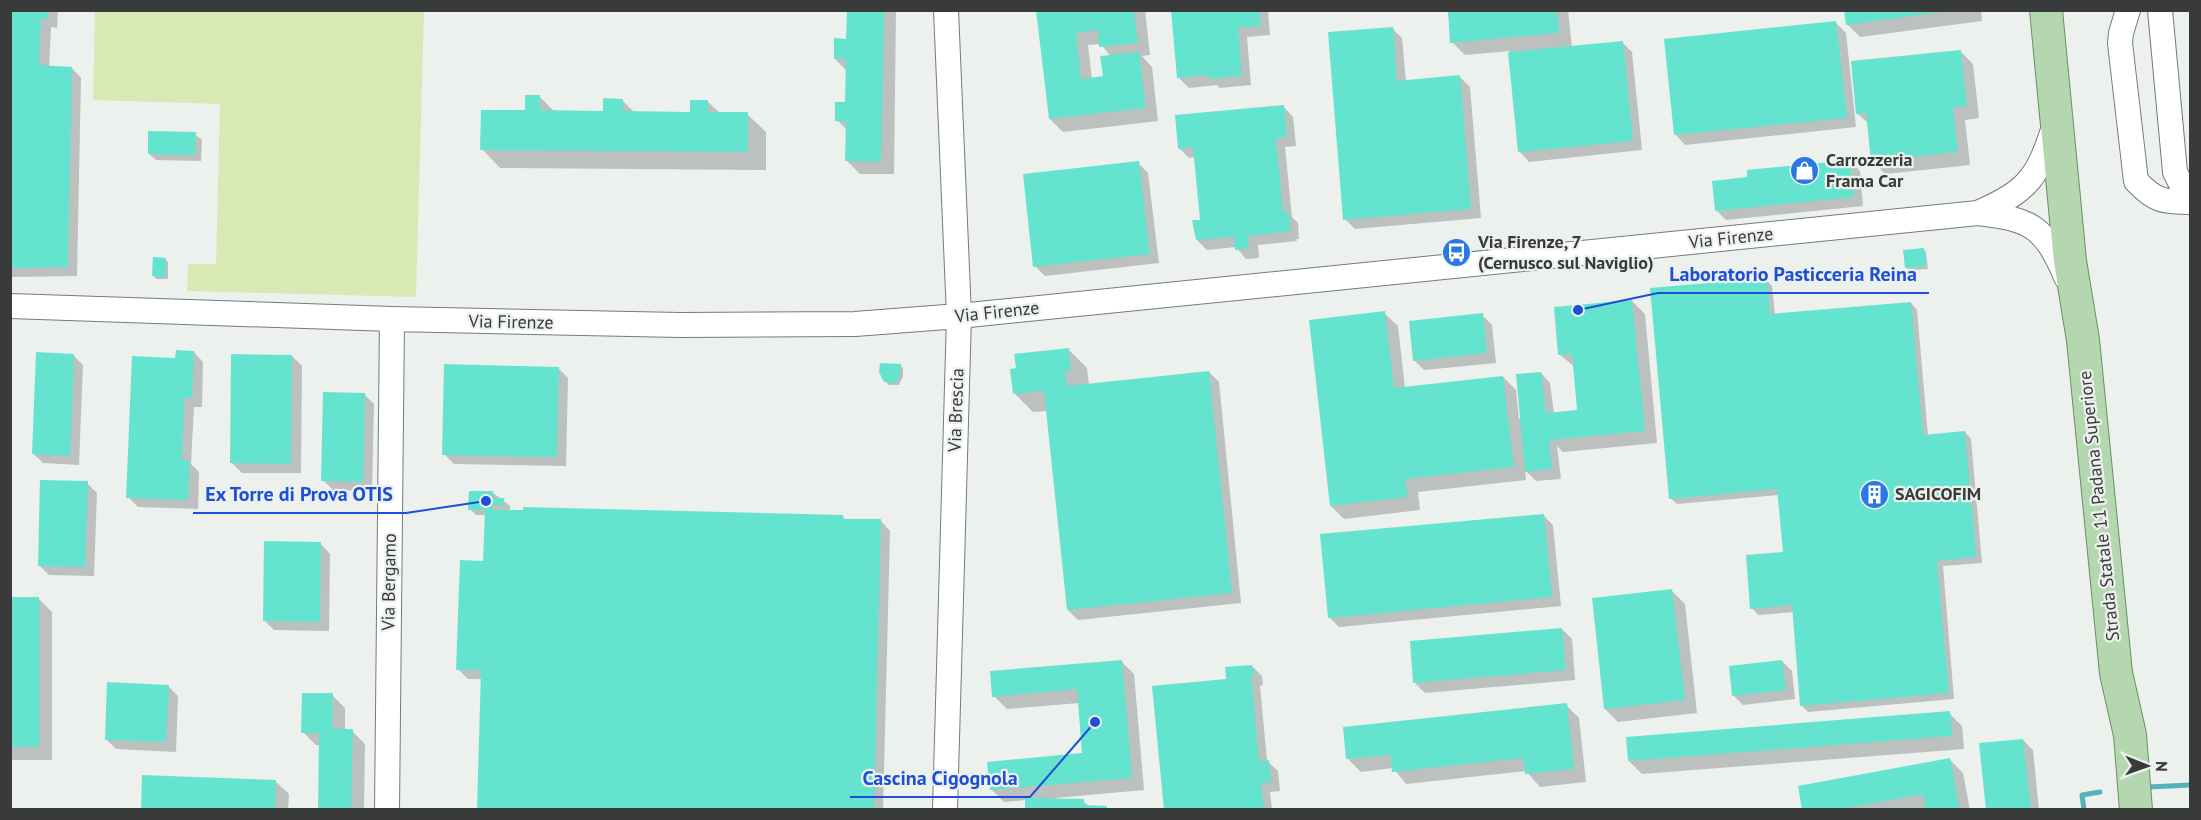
<svg xmlns="http://www.w3.org/2000/svg" width="2201" height="820" font-family="'PT Sans',sans-serif">
  <style>
    .green { fill: #d8e9b5 }
    .shadow { fill: #0003; fill-rule: evenodd }
    .lines { fill: none; stroke-linecap: round; stroke-linejoin: round }
    .stream { stroke: #53b3b8; stroke-width: 5 }
    .building { fill: #64e4ce }
    .minor-casing { stroke: #767b78; stroke-width: 26 }
    .major-casing { stroke: #698f65; stroke-width: 34 }
    .minor { stroke: #fff; stroke-width: 24 }
    .major { stroke: #b5d7b0; stroke-width: 32 }
    .labels { text-anchor: middle; stroke-width: 4.5; stroke-linejoin: round; paint-order: stroke }
    .poi-label { font-size: 18px; font-weight: bold; fill: #383b39; stroke: #ecf1ee; text-anchor: start }
    .street-label { font-size: 18px; fill: #383b39; stroke: #ecf1ee }
    .leader { fill: none; stroke: #1d4ed8; stroke-width: 2 }
    .callout-dot { fill: #1d4ed8; stroke: #ecf1ee; stroke-width: 2 }
    .callout-label { font-size: 20px; text-anchor: middle; font-weight: bold; fill: #1d4ed8; stroke: #ecf1ee; stroke-width: 4.5; stroke-linejoin: round; paint-order: stroke }
  </style>
  <rect width="100%" height="100%" fill="#ecf1ee"/>
  <path class="green" d="M95,11h329l-8,286 -229,-6 1,-27h28l4,-160 -127,-4z"/>
  <path class="shadow" d="M10,10h48l-1,18 -6,-1 -2,40 23,1 9,10 -4,198 -67,1z
    M848,10l48,1 -2,163h-34l-13,-13v-31l-10,-10 10,-16v-33l-12,-12 13,-19z
    M1038,10h107l5,45 -8,1 10,11 6,54 -95,11 -13,-13zM1101,44l10,13 -7,20 -12,2 -4,-34z
    M1173,10h95l2,25 -23,2 4,48 -31,3 -3,-3 -28,3 -10,-10z
    M1448,10h120l4,38 51,-5 9,9 10,98 -113,12 -9,-10 -10,-101 -45,4 -13,-13z
    M1845,10h136l1,11 -122,16 -13,-13z
    M1836,23l10,10 10,94 -171,18 -9,-10z
    M1392,28l10,10 4,43 54,-4 10,10 11,131 -126,11 -10,-10z
    M1960,51l13,13 6,54 -14,2 5,45 -85,9 -13,-14 -3,-36 -12,-11z
    M540,97l15,15h49l18,-12 13,13h56l16,-12 13,12 27,1 19,18v38l-266,-2 -18,-19 44,-37z
    M1284,107l9,10 3,29 -11,1 7,70 6,6 1,16h-3l1,2 -39,4 1,13 -13,1 -10,-12 -29,3 -10,-10 4,-19 -6,-64 -6,1 -10,-10z
    M195,134l7,6 -1,21 -45,-1 -7,-6z
    M1850,161l10,10 3,35 -137,14 -10,-10z
    M1138,163l10,10 11,90 -114,13 -10,-10z
    M1923,249l3,3 2,17 -18,1 -3,-2z
    M165,259l3,3v17h-12l-2,-3z
    M1766,280l6,6 3,29 136,-12 6,7 11,126 37,-4 6,7 11,124 -39,3 11,133 -146,13 -6,-6 -8,-94 -36,3 -6,-7 32,-55 -5,-58 -102,9 -7,-6z
    M1632,301l13,13 12,129 -94,9 -6,-6 4,33 -25,2 -11,-11 1,10 -108,12 2,18 -76,9 -13,-13 53,-193 14,13 7,62 98,-11 13,13 3,29 3,-1 19,-45 9,10 4,30 25,-2 -4,-44 -15,-12z
    M1482,315l10,10 4,38 -72,7 -10,-10z
    M1069,350l18,18 2,17 120,-13 10,10 22,221 -163,17 -10,-10 -20,-199 -15,1 -18,-18z
    M194,352l9,10 -1,45h-8l-3,57 8,8 -1,37 -60,-2 -10,-10 49,-138z
    M73,355l10,10 -4,100 -36,-2 -10,-10z
    M292,356l10,10 -1,107h-59l-10,-10z
    M900,365l3,3v8l-4,9h-10l-4,-4z
    M558,368l10,10 -2,88 -112,-2 -10,-10z
    M364,394l10,10 -2,87 -39,-1 -10,-10z
    M87,483l10,10 -3,83 -45,-1 -10,-10z
    M492,492l18,14v6l332,4 4,4 35,1 9,10 -7,279h-404l3,-131h-14l-10,-10 27,-106 1,-48h-10l-6,-6z
    M1543,515l10,10 8,81 -222,21 -10,-10z
    M321,544l9,10 -1,77 -55,-1 -10,-10z
    M1672,591l13,13 12,109 -79,9 -13,-13z
    M10,599h29l13,13v148h-42z
    M1562,629l10,10 3,41 -150,13 -10,-10z
    M1121,661l13,13 10,116 -89,8v2l28,1 7,6 18,3h-82l1,-10 -23,2 -13,-13 93,-34 -5,-52 -72,6 -13,-13z
    M1782,661l10,10 3,28 -52,6 -10,-10z
    M1252,666l10,10 1,9 -3,1 7,75 11,10 2,20 -10,1 2,18h-107l63,-129z
    M168,686l10,10 -2,56 -60,-3 -10,-10z
    M332,695l13,13v23h7l13,13 -1,66h-44v-65h-4l-13,-13z
    M1566,705l13,13 7,64 -46,5 -14,-16 -120,13 -13,-16 -32,4 -13,-13z
    M1949,713l13,13 2,23 -322,25 -13,-13z
    M2023,740l10,10 6,60h-52z
    M1950,760l13,13 7,37h-42l-1,-2 -123,2z
    M275,781l14,13 -1,16h-146z"/>
  <g class="lines">
    <path class="stream" d="M2149,787l41,-2
      M2084,810l-2,-15 18,-3"/>
  </g>
  <path class="building" d="M10,10h38v9l-7,-1 -2,47 33,2 -4,200 -58,1z
    M847,10h37l-3,152 -36,-1 1,-40h-11v-19h10l1,-43h-12v-21l12,1z
    M1036,10h98l4,33 -39,4 -1,-17 -22,3 5,46 22,-3 -3,-20 39,-4 7,56 -97,11z
    M1171,10h88l2,16 -23,2 4,48 -33,3v-4l-32,3z
    M1448,10h109l2,23 -109,10z
    M1844,10h96v2l-94,13z
    M1836,21l11,97 -173,17 -10,-96z
    M1393,27l4,54 63,-6 11,134 -128,11 -15,-188z
    M1623,41l10,100 -115,11 -10,-100z
    M1961,50l6,56 -14,1 5,45 -87,9 -5,-48 -10,1 -5,-53z
    M525,95h15v15l63,1v-13l20,1v12l67,1v-12h18v12h40v40l-268,-2 1,-40h44z
    M1284,105l3,32 -11,1 7,74h6l1,17 -3,1 1,2 -40,4 1,12 -14,2 -1,-13 -38,3 -4,-20h8l-7,-73 -15,2 -3,-34z
    M148,131l48,1 -1,23 -47,-1z
    M1850,160l4,37 -139,14 -3,-30 35,-4v-7z
    M1139,161l11,93 -117,13 -10,-93z
    M1924,248l2,18 -21,2 -2,-18z
    M153,257l13,1 -1,19 -13,-1z
    M1767,278l3,36 141,-12 12,133 42,-4 11,126 -39,4 12,132 -149,13 -8,-101 -42,4 -4,-54 37,-3 -6,-63 -108,10 -19,-211z
    M1632,300l13,131 -96,9 3,29 -27,3 -9,-98 25,-2 5,41 31,-3 -5,-56 -14,1 -4,-48z
    M1385,311l9,77 109,-12 11,91 -109,12 3,18 -78,9 -21,-186z
    M1483,313l4,40 -74,8 -4,-40z
    M1069,348l2,23h-6l2,15 142,-15 23,222 -165,17 -23,-219 -31,3 -3,-25 6,-1 -2,-14z
    M176,350l18,1 -2,47 -8,-1 -2,63 8,1 -2,39 -62,-2 6,-142 43,2z
    M36,352l38,2 -4,102 -38,-2z
    M231,354l61,1 -1,109 -61,-1z
    M880,363l21,1v9l-5,10 -12,-1 -5,-10z
    M444,364l115,3 -2,90 -115,-2z
    M323,392l42,1 -2,89 -42,-1z
    M40,480l48,1 -3,86 -47,-1z
    M469,491h24v7h11v7h-12v5h31v-3l320,8v4h38l-7,291h-397l4,-140h-25l4,-110 23,1 2,-51h-17z
    M1544,514l8,83 -224,21 -8,-84z
    M264,541l57,1 -1,80 -57,-1z
    M1672,589l13,111 -81,9 -12,-111z
    M10,597h29v150h-29z
    M1562,628l4,42 -153,13 -3,-42z
    M1122,660l10,118 -142,12 -3,-28 95,-9 -5,-64 -85,8 -2,-26z
    M1782,660l4,30 -54,6 -3,-30z
    M1252,665l2,11h-3l8,85 10,-1 2,22 -10,1 3,27h-100l-12,-124 74,-7 -1,-12z
    M107,682l62,3 -3,57 -61,-2z
    M302,693h31l-1,36h21l-2,81h-33l1,-77h-18z
    M1567,703l7,66 -49,5 -2,-16 -131,14 -2,-17 -44,4 -3,-32z
    M1950,711l2,25 -324,25 -2,-24z
    M2023,739l8,71h-45l-7,-67z
    M1950,758l10,52h-34l-3,-16 -86,16h-35l-4,-24z
    M142,775l134,5 -1,30h-134z
    M1025,798l59,1v6l23,1v4h-82z"/>
  <g class="lines">
    <defs>
      <path id="minor" d="M2128,10l-7,23 -1,10 16,138c19,20 27,21 54,21
        M2160,10l15,162 7,14 8,8
        M1980,212c50,-22 58,-36 75,-88
        M10,306l382,13 288,6 175,-1 104,-8 1019,-103c53,6 67,14 88,64
        M387,810l5,-491
        M945,810l14,-494 -13,-306"/>
      <path id="major" d="M2046,10l24,251 13,79 33,333 14,62 6,75"/>
    </defs>
    <use href="#minor" class="minor-casing"/>
    <use href="#major" class="major-casing"/>
    <use href="#minor" class="minor"/>
    <use href="#major" class="major"/>
  </g>
  <defs>
    <symbol id="shop-disc" viewBox="-11 -11 22 22"><circle r="9.5" fill="#2a78e3" stroke="#ecf1ee"/><path d="M-5-2.5h2.3a2.7 3.5 0 0 1 5.4 0H5L5.5 6h-11ZM-1.5-2.5h3a1.5 2.3 0 0 0-3 0Z" fill="#fff"/></symbol>
    <symbol id="bus-disc" viewBox="-11 -11 22 22"><circle r="9.5" fill="#2a78e3" stroke="#ecf1ee"/><path d="M-5-6H5V4H4V6H2V4H-2V6H-4V4H-5ZM-3.5-4V0h7V-4ZM-3.5 1.2v1.5H-2V1.2ZM2 1.2v1.5H3.5V1.2Z" fill="#fff"/></symbol>
    <symbol id="building-disc" viewBox="-11 -11 22 22"><circle r="9.5" fill="#2a78e3" stroke="#ecf1ee"/><path d="M-4-6H4V6H1V3H-1V6H-4ZM-2.5-4.3h1.7v1.8h-1.7ZM.8-4.3h1.7v1.8H.8ZM-2.5-1h1.7V.8h-1.7ZM.8-1h1.7V.8H.8Z" fill="#fff"/></symbol>
  </defs>
  <g fill-rule="evenodd">
    <use href="#shop-disc" x="1788" y="154" width="33" height="33"/>
    <use href="#bus-disc" x="1440" y="236" width="33" height="33"/>
    <use href="#building-disc" x="1858" y="478" width="33" height="33"/>
  </g>
  <g class="labels">
    <g class="poi-label">
      <text x="1826" y="166">Carrozzeria<tspan x="1826" dy="21">Frama Car</tspan></text>
      <text x="1478" y="248">Via Firenze, 7<tspan x="1478" dy="21">(Cernusco sul Naviglio)</tspan></text>
      <text x="1895" y="500">SAGICOFIM</text>
    </g>
    <g class="street-label">
      <text transform="translate(1731 238) rotate(-6)" y="6">Via Firenze</text>
      <text transform="translate(997 312) rotate(-6)" y="6">Via Firenze</text>
      <text transform="translate(511 322) rotate(1)" y="6">Via Firenze</text>
      <text transform="translate(956 410) rotate(-88)" y="6">Via Brescia</text>
      <text transform="translate(2099 506) rotate(-96)" y="6">Strada Statale 11 Padana Superiore</text>
      <text transform="translate(389 582) rotate(-89)" y="6">Via Bergamo</text>
    </g>
  </g>
  <path class="leader" d="M1578 310L1658 293H1929M486 501L406 513H193M1095 722L1030 797H850"/>
  <g class="callout-dot">
    <circle cx="1578" cy="310" r="6"/>
    <circle cx="486" cy="501" r="6"/>
    <circle cx="1095" cy="722" r="6"/>
  </g>
  <g class="callout-label">
    <text x="1793" y="281">Laboratorio Pasticceria Reina</text>
    <text x="299" y="501">Ex Torre di Prova OTIS</text>
    <text x="940" y="785">Cascina Cigognola</text>
  </g>
  <rect width="2201" height="820" fill="none" stroke="#383b39" stroke-width="24"/>
  <g transform="translate(2147 766) rotate(91)" stroke="#ecf1ee" stroke-width="4.5" paint-order="stroke">
  <path d="M0-4.5L10 22L0 15L-10 22Z" fill="#383b39"/>
  <text y="-9" font-size="16" font-weight="bold" text-anchor="middle" fill="#383b39">N</text>
  </g>
</svg>
